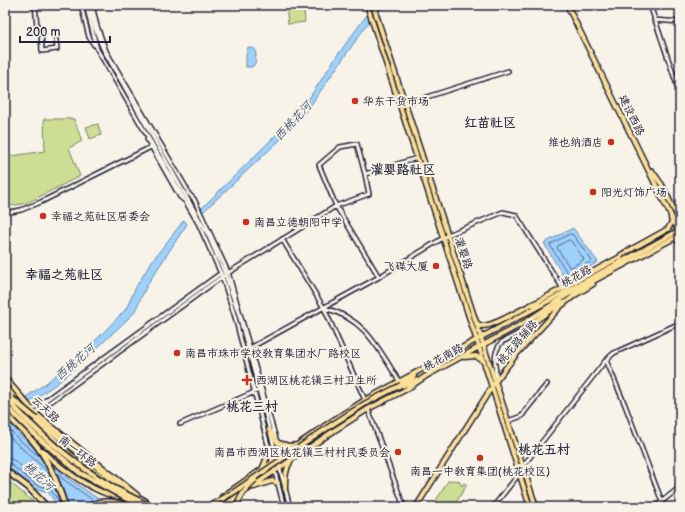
<svg xmlns="http://www.w3.org/2000/svg" width="685" height="512" font-family="'Balsamiq Sans','LXGW WenKai TC',sans-serif">
  <style>
    .green { fill: #cdde92; stroke: #788066 }
    .water { fill: #9dd0fb; stroke: #6c8aae }
    .lines { fill: none; stroke-linecap: round; stroke-linejoin: round }
    .shore { stroke: #536888; stroke-width: 1 }
    .minor-casing { stroke: #22223b; stroke-width: 6 }
    .major-casing { stroke: #22223b; stroke-width: 7 }
    .highway-casing { stroke: #22223b; stroke-width: 8 }
    .minor { stroke: #f7f3e8; stroke-width: 3 }
    .major { stroke: #fadf96; stroke-width: 4 }
    .highway { stroke: #fadf96; stroke-width: 4.5 }
    .major-bridge-casing { stroke: #22223b; stroke-width: 7; stroke-linecap: butt }
    .highway-bridge-casing { stroke: #22223b; stroke-width: 8; stroke-linecap: butt }
    .major-bridge { stroke: #fadf96; stroke-width: 4 }
    .highway-bridge { stroke: #fadf96; stroke-width: 4.5 }
    .poi-dot { fill: #c8321e; stroke: #f7f3e8; stroke-width: 1.5 }
    .labels { text-anchor: middle; stroke-width: 4; stroke-linejoin: round; paint-order: stroke }
    .poi-label { font-size: 11px; fill: #22223b; stroke: #f7f3e8; text-anchor: start }
    .street-label { font-size: 11px; fill: #22223b; stroke: #f7f3e8 }
    .water-label { font-size: 12px; font-style: italic; fill: #475675; stroke: #f7f3e8 }
    .quarter-label { font-size: 13px; font-weight: bold; fill: #22223b; stroke: #f7f3e8 }
  </style>
  <rect width="100%" height="100%" fill="#f7f3e8"/>
  <filter id="ink" filterUnits="userSpaceOnUse"><feTurbulence type="fractalNoise" baseFrequency=".025" numOctaves="2"/><feDisplacementMap in="SourceGraphic" scale="8" xChannelSelector="R" yChannelSelector="G"/><feConvolveMatrix kernelMatrix="1 2 1 2 8 2 1 2 1" color-interpolation-filters="sRGB"/></filter>
  <g filter="url(#ink)">
    <path class="green" d="M286,5h20l1,3 -3,1 1,13 -17,2z
      M44,119h30l8,22 -13,7 11,28 -53,27 -22,4v-50l40,-6z
      M98,124l3,11 -11,4 -4,-12z
      M5,478l31,26 -3,3h-28z
      M454,480l5,1 3,5 2,-3 3,2 -14,22h-21l16,-26z"/>
    <path class="water" d="M367,15l3,5 -62,89 -27,30 -78,73 -2,-3 78,-77 27,-29 30,-46z
      M248,47l7,2 1,6 -1,9 -3,3h-6v-11z
      M184,220l3,4 -40,61 -13,28 -42,40 -33,29 -29,20 -4,-5 19,-13 53,-46 28,-29 10,-22 16,-26z
      M573,228l25,34 -32,19 -22,-38z
      M5,418l15,17 16,13 29,28 45,31h-52l-10,-15 -15,-4 -28,-23z"/>
    <g class="lines">
      <path class="shore" d="M570,234l3,1 19,26 -24,13 -18,-29z
        M569,240l2,1 13,18 -1,1 -13,8 -13,-20 1,-2z
        M5,424l12,14 24,20
        M5,432c13,15 30,26 44,41
        M5,457c13,1 21,17 32,23 6,3 13,2 18,7
        M5,462l4,1 26,21 15,5 10,14
        M56,473l7,6 31,22"/>
      <defs>
        <path id="minor" d="M35,5l2,21 4,4 1,21 15,-2 -2,-18
          M81,5l8,32 5,8
          M86,5l11,44 101,174 24,53 13,41 49,190
          M89,5l6,23 7,19 106,188 17,39 14,41 51,192
          M92,5l5,21 9,25 81,138 1,4 6,6 34,73 48,167
          M650,5l30,89
          M375,12l5,-7
          M654,20l26,2
          M405,104l103,-33
          M147,139l33,58 5,4
          M365,174l-8,-30 -17,3 -21,18 17,41 43,71
          M5,213l16,-3 20,-8 112,-56
          M282,239l42,69 41,92
          M228,273l108,-67 33,-12 -4,-20 52,-16
          M324,308c41,10 54,40 75,73
          M250,348l129,-71 69,-42 55,-23 13,3 49,77
          M606,360l19,45 39,102
          M497,380c-2,-13 -5,-28 5,-38l27,-14v-3
          M368,409l36,98
          M32,410l189,-137
          M35,413l188,-137
          M508,421l14,-5 4,-6 21,-26
          M180,424l77,-33
          M493,507l26,-33 4,-8 83,-106 8,-7 66,-30
          M655,507l25,-20"/>
        <path id="major" d="M367,5l125,382 38,120
          M373,5l163,502
          M567,5l112,227
          M652,171l10,14 12,25 6,6
          M676,239l4,4
          M620,258l1,-3 47,-26 4,-7 -1,-4
          M534,308l5,-7 81,-44
          M527,321l7,1 28,-20
          M477,323l4,3c13,1 43,-19 58,-25
          M464,357l12,-1 7,5
          M5,378l30,35 102,82
          M401,385l13,-9
          M5,386l14,17
          M402,386l14,-6
          M34,420l37,35 44,31
          M269,430l9,13 11,3 8,-1
          M42,450c19,19 55,46 83,48
          M263,467l5,-12 1,-9
          M254,487l18,-6 6,2
          M285,489c0,-11 0,-19 6,-29
          M222,497l110,-76 33,-21 315,-170
          M222,507l113,-77 33,-21 37,-19 21,-14 101,-55 40,-26 113,-60
          M416,507l79,-125 20,-26 46,-50 14,-11 18,-11"/>
        <path id="highway" d="M5,391l6,7
          M5,413c9,9 18,18 27,27 17,19 26,43 33,67
          M36,419l94,74 15,8
          M5,470l23,17 19,20
          M89,507c12,-9 28,-5 42,0"/>
      </defs>
      <use href="#minor" class="minor-casing"/>
      <use href="#major" class="major-casing"/>
      <use href="#highway" class="highway-casing"/>
      <use href="#minor" class="minor"/>
      <use href="#major" class="major"/>
      <use href="#highway" class="highway"/>
      <defs>
        <path id="major-bridge" d="M208,507l26,-15 99,-68 33,-21 35,-18
          M237,507c3,-12 9,-19 18,-27"/>
        <path id="highway-bridge" d="M5,396c27,34 70,68 107,91 13,7 26,13 39,20
          M11,398l25,21
          M5,405l32,32 43,36 62,34"/>
      </defs>
      <use href="#major-bridge" class="major-bridge-casing"/>
      <use href="#highway-bridge" class="highway-bridge-casing"/>
      <use href="#major-bridge" class="major-bridge"/>
      <use href="#highway-bridge" class="highway-bridge"/>
    </g>
  </g>
  <g class="poi-dot">
    <circle cx="355" cy="101" r="4"/>
    <circle cx="611" cy="142" r="4"/>
    <circle cx="593" cy="192" r="4"/>
    <circle cx="43" cy="216" r="4"/>
    <circle cx="246" cy="222" r="4"/>
    <circle cx="436" cy="266" r="4"/>
    <circle cx="177" cy="353" r="4"/>
    <path d="M245 374h4v4h4v4h-4v4h-4v-4h-4v-4h4z"/>
    <circle cx="398" cy="452" r="4"/>
    <circle cx="480" cy="458" r="4"/>
  </g>
  <g class="labels">
    <g class="poi-label">
      <text x="363" y="105">华东干货市场</text>
      <text x="603" y="146" text-anchor="end">维也纳酒店</text>
      <text x="601" y="196">阳光灯饰广场</text>
      <text x="51" y="220">幸福之苑社区居委会</text>
      <text x="254" y="226">南昌立德朝阳中学</text>
      <text x="428" y="270" text-anchor="end">飞碟大厦</text>
      <text x="185" y="357">南昌市珠市学校教育集团水厂路校区</text>
      <text x="256" y="384">西湖区桃花镇三村卫生所</text>
      <text x="390" y="456" text-anchor="end">南昌市西湖区桃花镇三村村民委员会</text>
      <text x="480" y="475" text-anchor="middle">南昌一中教育集团(桃花校区)</text>
    </g>
    <g class="street-label">
      <text transform="translate(632 115) rotate(64)" y="4">建设西路</text>
      <text transform="translate(464 253) rotate(72)" y="4">灌婴路</text>
      <text transform="translate(576 276) rotate(-29)" y="4">桃花路</text>
      <text transform="translate(517 342) rotate(-49)" y="4">桃花路辅路</text>
      <text transform="translate(443 357) rotate(-29)" y="4">桃花南路</text>
      <text transform="translate(46 409) rotate(43)" y="4">云天路</text>
      <text transform="translate(78 451) rotate(37)" y="4">南一环路</text>
    </g>
    <g class="water-label">
      <text transform="translate(293 121) rotate(-47)" y="4">西桃花河</text>
      <text transform="translate(75 362) rotate(-41)" y="4">西桃花河</text>
      <text transform="translate(39 476) rotate(42)" y="4">桃花河</text>
    </g>
    <g class="quarter-label">
      <text x="490" y="127">红苗社区</text>
      <text x="403" y="174">灌婴路社区</text>
      <text x="64" y="279">幸福之苑社区</text>
      <text x="252" y="411">桃花三村</text>
      <text x="544" y="454">桃花五村</text>
    </g>
  </g>
  <rect width="685" height="512" fill="none" stroke="#f7f3e8" stroke-width="20"/>
  <rect x="10" y="10" width="665" height="492" fill="none" stroke="#22223b" stroke-width="1.5" filter="url(#ink)"/>
  <path d="M20 36v6h90v-6" fill="none" stroke="#22223b" stroke-width="2"/>
  <text x="26" y="36" font-size="12" fill="#22223b" stroke="#f7f3e8" stroke-width="3" paint-order="stroke">200 m</text>
</svg>
